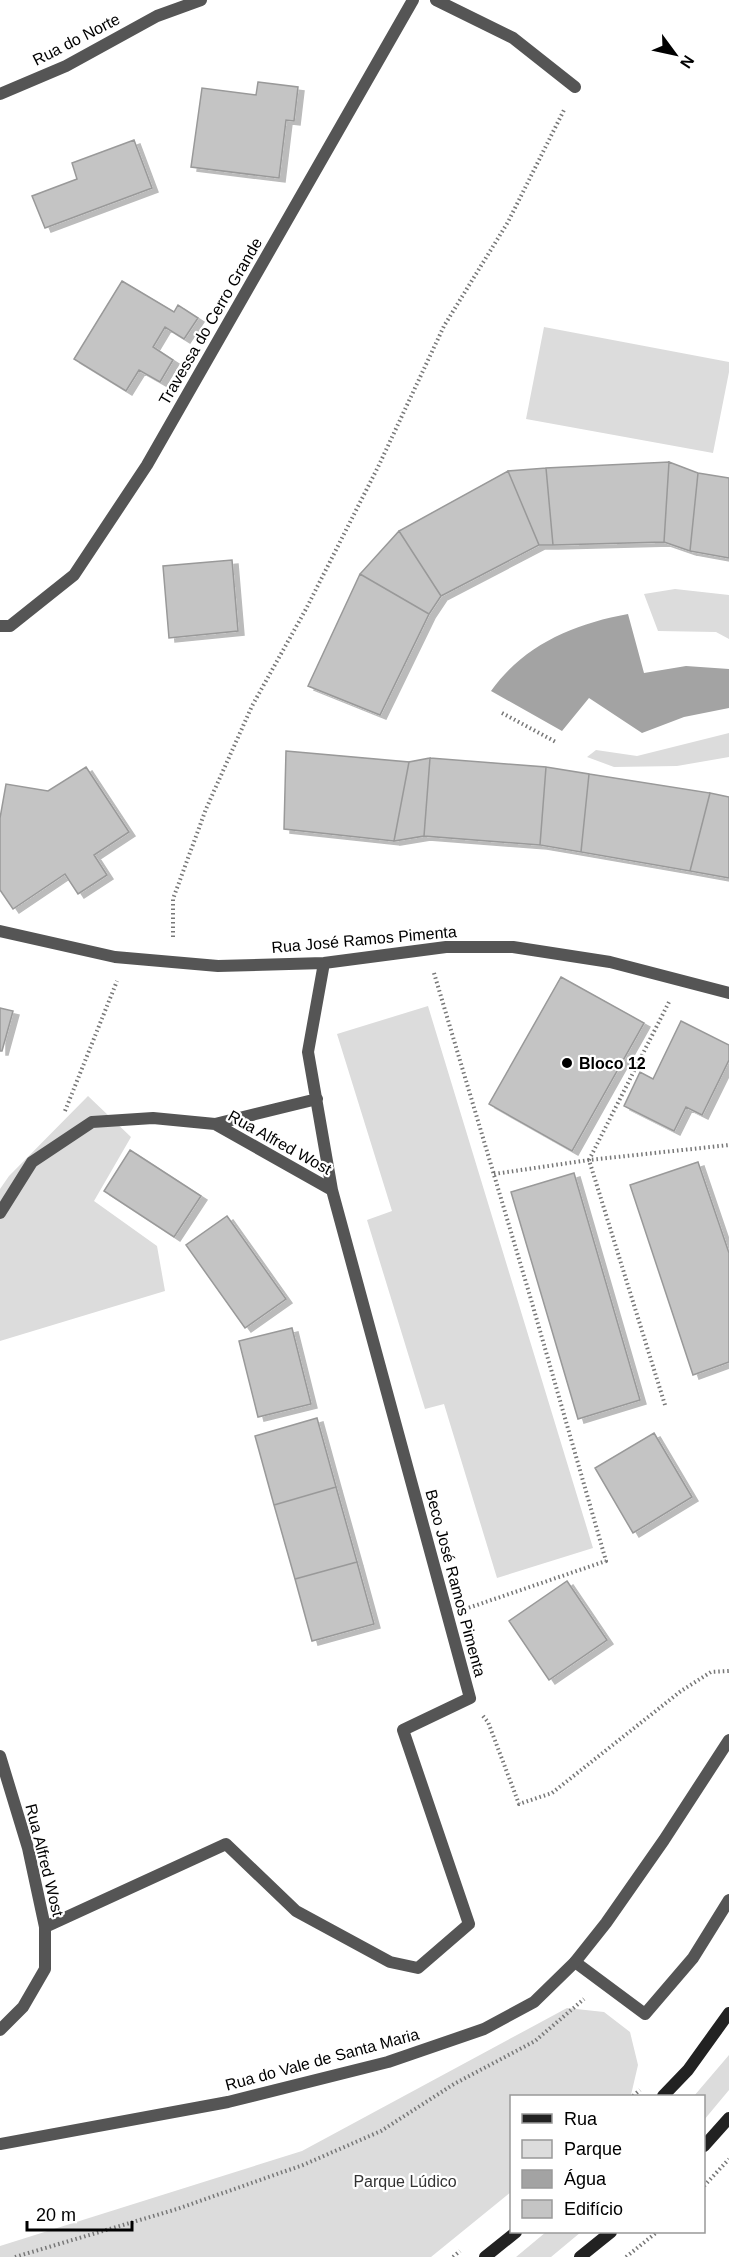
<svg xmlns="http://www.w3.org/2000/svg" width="729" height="2257" font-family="Arial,sans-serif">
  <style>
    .green { fill: #dcdcdc }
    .water { fill: #a3a3a3 }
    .building { fill: #c4c4c4; stroke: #999; stroke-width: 1.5; filter: url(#shadow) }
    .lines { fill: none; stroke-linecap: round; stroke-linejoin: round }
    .path { stroke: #777; stroke-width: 4; stroke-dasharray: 1.5 3; stroke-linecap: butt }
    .lane { stroke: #555; stroke-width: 12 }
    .street { stroke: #555; stroke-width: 12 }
    .secondary { stroke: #222; stroke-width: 12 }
    .poi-dot { fill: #000; stroke: #fff; stroke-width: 2 }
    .labels { text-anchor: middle; stroke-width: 4.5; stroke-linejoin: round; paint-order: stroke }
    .street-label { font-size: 16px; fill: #000; stroke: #fff }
    .poi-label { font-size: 16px; font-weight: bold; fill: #000; stroke: #fff; text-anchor: start }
    .park-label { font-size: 16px; fill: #333; stroke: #fff }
  </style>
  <defs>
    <filter id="shadow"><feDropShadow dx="6" dy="4" stdDeviation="0" flood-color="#0004"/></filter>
  </defs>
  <rect width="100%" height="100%" fill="#fff"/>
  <path class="green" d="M544,327l185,35v10l-16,81 -187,-34z
    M675,589l54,6v44l-13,-7 -58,-1 -14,-37z
    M729,733v24l-52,9 -63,1 -27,-10 9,-7 41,6z
    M428,1006l165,542 -96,30 -53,-174 -19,5 -58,-189 25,-9 -55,-177z
    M88,1096l43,41 -37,64 63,45 8,45 -165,50v-152l9,-13z
    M567,2008l37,4 26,20 8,33 -7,30 -119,1 -1,96 -80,65h-431v-11l302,-95z
    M729,2055v35l-25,30v-24h-10z
    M546,2232h35l-30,25h-35z"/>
  <path class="water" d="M628,614l16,59 42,-7 43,3v39l-45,9 -42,16 -53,-35 -27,33 -71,-40c33,-46 82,-67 137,-77z"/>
  <path class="building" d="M258,82l40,5 -4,34 -8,-1 -7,58 -88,-11 11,-79 54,7z
    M134,140l18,48 -107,40 -13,-32 45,-17 -5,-16z
    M122,281l52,31 4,-7 20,13 -14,21 -19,-12 -12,20 20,13 -13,22 -21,-12 -13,21 -52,-32z
    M669,462l-5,80 -111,3 -7,-77z
    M669,462l29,11 -8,78 -26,-9z
    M546,468l7,77h-14l-31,-74z
    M508,471l31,74 -98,51 -42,-65z
    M698,473l31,5v80l-39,-7z
    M399,531l42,65 -12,18 -69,-40z
    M232,560l6,71 -69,7 -6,-72z
    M360,574l69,40 -49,101 -72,-29z
    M286,751l123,11 -15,79 -110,-12z
    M430,758l116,9 -6,78 -116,-9z
    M430,758l-6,78 -30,5 15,-79z
    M86,767l43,65 -35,23 13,20 -29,19 -13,-20 -52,35 -13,-19v-72l6,-34 42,7z
    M546,767l43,7 -8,78 -41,-7z
    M589,774l121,19 -20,78 -109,-19z
    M710,793l19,4v81l-39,-7z
    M561,977l83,46 -72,128 -83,-47z
    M0,1008l13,3 -11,40h-2z
    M681,1021l48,24v15l-27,55 -16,-8 -12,24 -50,-25 16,-34 13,7z
    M130,1150l71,46 -27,41 -70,-46z
    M698,1162l31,91v109l-36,13 -63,-190z
    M574,1173l66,227 -62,19 -67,-227z
    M227,1216l59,83 -41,29 -59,-83z
    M292,1328l19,76 -53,13 -19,-76z
    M317,1418l19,69 -62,18 -19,-69z
    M654,1433l38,64 -59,36 -38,-65z
    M336,1487l21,75 -62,17 -21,-74z
    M357,1562l17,62 -62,17 -17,-62z
    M567,1581l40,59 -58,40 -40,-59z"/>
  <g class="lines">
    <path class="path" d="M502,713l54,29
      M173,937v-38l33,-90 46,-103 54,-97 73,-144 65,-139 64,-104 57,-114
      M434,973l96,323 76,265 -138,47
      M65,1111l52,-130
      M494,1174l95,-14 140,-15
      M665,1405l-76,-245 80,-158
      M483,1716l5,6 31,82 33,-11 129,-102 30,-19 18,-1
      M633,2096l7,-6
      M704,2186l25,-27
      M15,2257l162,-48 126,-44 78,-34 73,-47 81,-43 49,-42
      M453,2257l7,-6
      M626,2257l31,-25"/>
    <path class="lane" d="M575,1962l70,52 48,-56 36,-58"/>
    <path class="street" d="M436,0l77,38 62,49
      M0,94l66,-28 91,-50 44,-16
      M0,626h10l64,-51 73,-110 266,-465
      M0,931l115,26 103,9 106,-3 122,-16h67l97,15 119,31
      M215,1124l102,-25
      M0,1213l32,-51 60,-40 61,-4 62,6 117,66
      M0,1756l28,92 17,79v42l-22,38 -23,23
      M45,1927l181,-83 70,67 94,51 28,6 51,-44 -66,-194 67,-32 -138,-508 -24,-138 16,-89
      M0,2144l228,-42 160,-40 96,-33 50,-27 41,-40 31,-39 58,-83 65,-100"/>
    <path class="secondary" d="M663,2096l25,-26 41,-57
      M704,2146l25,-28
      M485,2257l31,-25
      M580,2257l31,-25"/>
  </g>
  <circle class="poi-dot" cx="567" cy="1063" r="6"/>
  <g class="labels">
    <g class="street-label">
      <text transform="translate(76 39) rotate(-27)" y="6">Rua do Norte</text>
      <text transform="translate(210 321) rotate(-60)" y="6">Travessa do Cerro Grande</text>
      <text transform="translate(364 939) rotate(-5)" y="6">Rua José Ramos Pimenta</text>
      <text transform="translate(280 1142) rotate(29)" y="6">Rua Alfred Wost</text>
      <text transform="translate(456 1583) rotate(75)" y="6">Beco José Ramos Pimenta</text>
      <text transform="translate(45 1860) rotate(76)" y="6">Rua Alfred Wost</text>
      <text transform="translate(322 2059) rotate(-15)" y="6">Rua do Vale de Santa Maria</text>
    </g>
    <g class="poi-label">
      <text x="579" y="1069">Bloco 12</text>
    </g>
    <g class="park-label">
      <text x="405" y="2187">Parque Lúdico</text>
    </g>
  </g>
  <rect x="510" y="2095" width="195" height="138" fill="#ffffff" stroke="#999999" stroke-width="1.5"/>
  <rect x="522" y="2114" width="30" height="9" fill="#222222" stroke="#999999" stroke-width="1.5"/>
  <text x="564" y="2125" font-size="18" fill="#000000">Rua</text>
  <rect x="522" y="2140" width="30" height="18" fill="#dcdcdc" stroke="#999999" stroke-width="1.5"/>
  <text x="564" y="2155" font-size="18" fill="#000000">Parque</text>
  <rect x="522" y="2170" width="30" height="18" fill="#a3a3a3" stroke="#999999" stroke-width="1.5"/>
  <text x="564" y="2185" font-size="18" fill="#000000">Água</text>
  <rect x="522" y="2200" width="30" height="18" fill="#c4c4c4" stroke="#999999" stroke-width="1.5"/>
  <text x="564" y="2215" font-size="18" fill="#000000">Edifício</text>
  <g transform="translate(675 54) rotate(123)" stroke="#ffffff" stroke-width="4.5" paint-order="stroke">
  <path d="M0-4.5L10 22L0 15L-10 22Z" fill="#000000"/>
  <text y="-9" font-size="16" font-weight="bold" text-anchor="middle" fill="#000000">N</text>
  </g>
  <path d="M27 2221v9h105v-9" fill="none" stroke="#000000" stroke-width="3"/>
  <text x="36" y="2221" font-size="18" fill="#000000" stroke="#ffffff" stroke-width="4.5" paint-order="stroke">20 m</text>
</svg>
